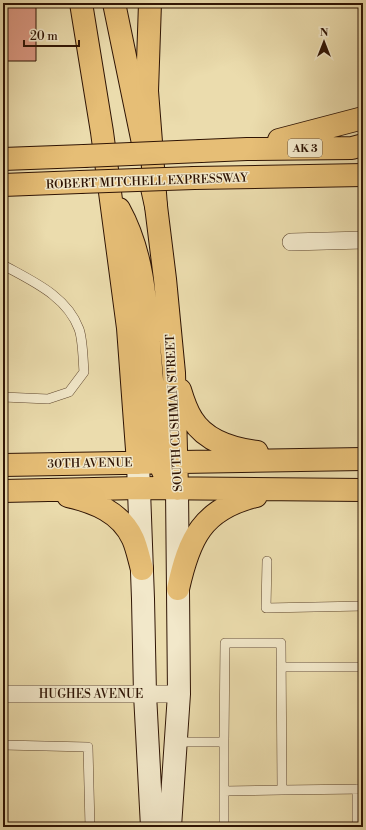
<svg xmlns="http://www.w3.org/2000/svg" width="366" height="830" font-family="'Libre Bodoni',serif">
  <style>
    .building { fill: #db9983; stroke: #2f1404 }
    .lines { fill: none; stroke-linecap: round; stroke-linejoin: round }
    .lane-casing { stroke: #5e462e; stroke-width: 10 }
    .street-casing { stroke: #5e462e; stroke-width: 18 }
    .secondary-casing { stroke: #2f1404; stroke-width: 24 }
    .primary-casing { stroke: #2f1404; stroke-width: 24 }
    .highway-casing { stroke: #2f1404; stroke-width: 24 }
    .lane { stroke: #f2e8ca; stroke-width: 9 }
    .street { stroke: #f2e8ca; stroke-width: 17 }
    .secondary { stroke: #f2e8ca; stroke-width: 22 }
    .primary { stroke: #e6be76; stroke-width: 22 }
    .highway { stroke: #e6be76; stroke-width: 22 }
    .highway-bridge-casing { stroke: #2f1404; stroke-width: 24; stroke-linecap: butt }
    .highway-bridge { stroke: #e6be76; stroke-width: 22 }
    .labels { text-anchor: middle; stroke-width: 3; stroke-linejoin: round; paint-order: stroke }
    .shield { fill: #f2e8ca; stroke: #6a543f; stroke-width: 1 }
    .shield-label { font-size: 11px; font-weight: bold; fill: #2f1404 }
    .street-label { font-size: 12px; fill: #2f1404; stroke: #f2e8ca }
  </style>
  <rect width="100%" height="100%" fill="#ebdcad"/>
  <filter id="stains"><feTurbulence type="fractalNoise" baseFrequency=".005" numOctaves="4"/><feColorMatrix values="0 0 0 0 .2 0 0 0 0 .09 0 0 0 0 .02 0 0 0 .5 -.17"/></filter>
  <radialGradient id="worn" r=".72"><stop offset=".6" stop-color="#630" stop-opacity="0"/><stop offset="1" stop-color="#630" stop-opacity=".3"/></radialGradient>
  <path class="building" d="M3,3h33v58h-33z"/>
  <g class="lines">
    <defs>
      <path id="lane" d="M3,265c29,16 64,31 76,64 4,11 4,32 5,43l-15,20 -21,7 -45,-2
        M267,561l-1,47 97,-2
        M281,667h82
        M176,742h48v85
        M3,745l85,2 2,80
        M357,789v38
        M282,790l81,-1
        M224,791l58,-1 -1,-147h-56l-1,99"/>
      <path id="street" d="M291,242l72,-2
        M3,694h176"/>
      <path id="secondary" d="M138,463l5,136 2,95 7,133
        M170,827l9,-133 -2,-205"/>
      <path id="primary" d="M81,3l21,129 26,196 10,135
        M114,3l30,145
        M152,188l4,18 9,73 9,94 3,116
        M119,209c25,45 27,97 31,147 3,36 6,71 9,106l6,14
        M180,390c3,10 6,20 12,29 14,23 41,30 65,33
        M3,465l360,-6
        M3,491l136,-3 224,2
        M68,496c26,6 53,16 65,43 4,9 6,20 9,30
        M178,589c11,-50 24,-80 78,-93"/>
      <path id="highway" d="M150,3l-3,88 9,115
        M279,140l84,-22
        M201,151l46,-2 105,-1 11,-3
        M3,159l81,-3
        M194,178l169,-3
        M3,185l77,-3"/>
    </defs>
    <use href="#lane" class="lane-casing"/>
    <use href="#street" class="street-casing"/>
    <use href="#secondary" class="secondary-casing"/>
    <use href="#primary" class="primary-casing"/>
    <use href="#highway" class="highway-casing"/>
    <use href="#lane" class="lane"/>
    <use href="#street" class="street"/>
    <use href="#secondary" class="secondary"/>
    <use href="#primary" class="primary"/>
    <use href="#highway" class="highway"/>
    <defs>
      <path id="highway-bridge" d="M84,156l117,-5
        M80,182l114,-4"/>
    </defs>
    <use href="#highway-bridge" class="highway-bridge-casing"/>
    <use href="#highway-bridge" class="highway-bridge"/>
  </g>
  <g class="labels">
    <rect class="shield" x="288" y="139" width="34" height="18" rx="3"/>
    <g class="shield-label">
      <text x="305" y="152">AK 3</text>
    </g>
    <g class="street-label">
      <text transform="translate(147 181) rotate(-2)" y="4">ROBERT MITCHELL EXPRESSWAY</text>
      <text transform="translate(174 413) rotate(-93)" y="4">SOUTH CUSHMAN STREET</text>
      <text transform="translate(90 463) rotate(-1)" y="4">30TH AVENUE</text>
      <text x="91" y="698">HUGHES AVENUE</text>
    </g>
  </g>
  <rect width="366" height="830" fill="none" stroke="#ebdcad" stroke-width="16"/>
  <rect x="4" y="4" width="358" height="822" fill="none" stroke="#2f1404" stroke-width="2"/>
  <rect x="8" y="8" width="350" height="814" fill="none" stroke="#2f1404"/>
  <g transform="translate(324 42)" stroke="#f2e8ca" stroke-width="3" paint-order="stroke">
  <path d="M0-3L7 15L0 10L-7 15Z" fill="#2f1404"/>
  <text y="-6" font-size="11" font-weight="bold" text-anchor="middle" fill="#2f1404">N</text>
  </g>
  <path d="M24 40v6h55v-6" fill="none" stroke="#2f1404" stroke-width="2"/>
  <text x="30" y="40" font-size="12" fill="#2f1404" stroke="#f2e8ca" stroke-width="3" paint-order="stroke">20 m</text>
  <rect width="100%" height="100%" filter="url(#stains)"/>
  <rect width="100%" height="100%" fill="url(#worn)"/>
</svg>
